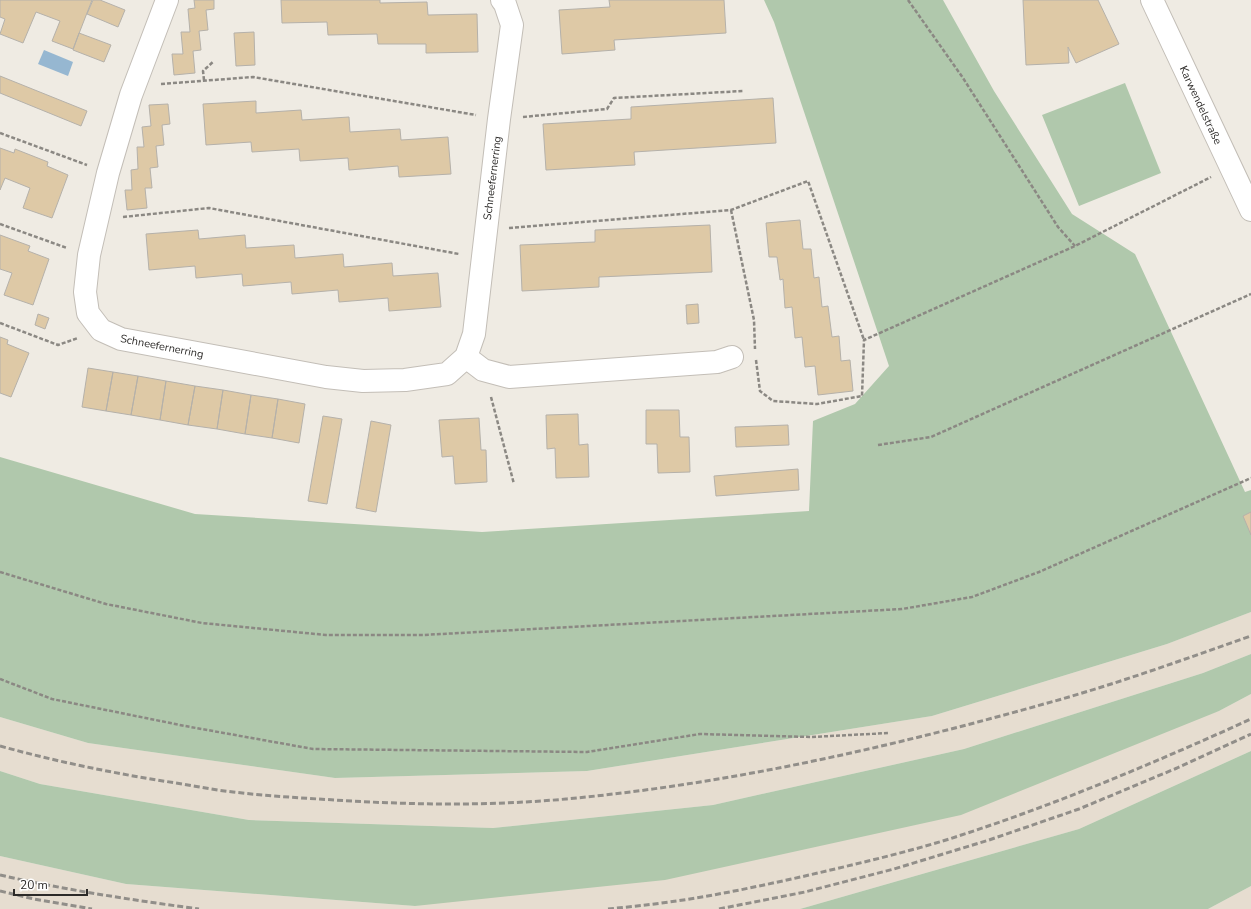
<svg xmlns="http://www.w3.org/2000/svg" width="1251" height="909" font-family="'Nunito Sans',sans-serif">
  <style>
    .built { fill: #e6ddd0 }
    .green { fill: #b0c8ac }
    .water { fill: #96b7d1 }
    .building { fill: #dec9a6; stroke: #b5b1aa }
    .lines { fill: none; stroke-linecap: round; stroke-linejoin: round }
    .minor-casing { stroke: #c3beb7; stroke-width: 24 }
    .path { stroke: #8b8883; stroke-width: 2.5; stroke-dasharray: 4 2; stroke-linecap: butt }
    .minor { stroke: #fff; stroke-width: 22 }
    .rail { stroke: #918e89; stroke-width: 3; stroke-dasharray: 6 3; stroke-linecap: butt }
    .labels { text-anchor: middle; stroke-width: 3.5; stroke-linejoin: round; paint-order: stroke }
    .street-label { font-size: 11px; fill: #2c2a28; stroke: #fff }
  </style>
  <rect width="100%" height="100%" fill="#efebe3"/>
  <path class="built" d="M1251,612v42l-48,19 -239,76 -251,56 -220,23 -244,-8 -209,-36 -40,-13v-54l88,26 247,35 252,-7 345,-55 235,-72z
    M1251,694v57l-172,78 -279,80h-800v-53l126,28 289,22 804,-195z
    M1251,886v23h-43z"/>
  <path class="green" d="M764,0h179l51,91 78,123 63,40 110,238 6,-2v122l-84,32 -235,72 -345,55 -252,7 -247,-35 -88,-26v-260l195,57 287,18 327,-21 4,-90 42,-17 34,-38 -115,-344z
    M1125,83l36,90 -82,33 -37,-91z
    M1251,654v40l-32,17 -258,104 -296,65 -250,26 -289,-22 -126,-28v-85l40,13 209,36 244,8 220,-23 251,-56 239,-76z
    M1251,751v135l-43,23h-408l279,-80z"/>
  <path class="water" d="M44,50l29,12 -5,14 -30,-12z"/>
  <path class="building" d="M0,0h92l-19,49 -21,-8 8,-20 -24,-9 -13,31 -23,-9 5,-15 -5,-2z
    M93,0h7l25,10 -7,17 -31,-13z
    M194,0h20v9l-8,1 2,20 -9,1 2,19 -8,1 2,22 -21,2 -2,-21h11l-2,-22h9l-2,-23 7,-1z
    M281,0h99v3l47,-1 1,13 49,-1 1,38 -52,1v-9h-48l-1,-10 -49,1 -1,-13 -45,1z
    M609,0h115l2,33 -112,7 1,10 -53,4 -3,-44 51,-3z
    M1023,0h75l21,44 -43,19 -8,-16 1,16 -43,2z
    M254,32l1,33 -19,1 -2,-33z
    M79,33l32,12 -7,17 -31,-12z
    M0,76l87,35 -6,15 -81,-33z
    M773,98l3,45 -142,9 1,13 -89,5 -3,-46 88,-5v-12z
    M256,101v12l45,-3 1,10 47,-3 1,15 50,-3 1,11 47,-3 3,37 -52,3 -1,-11 -49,4 -1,-12 -48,3 -1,-12 -47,3 -1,-10 -45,3 -3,-41z
    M168,104l2,20 -8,1 2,20 -8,1 2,21 -8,1 2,20h-7l2,20 -20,2 -2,-20h7l-1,-20 7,-1 -1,-22h7l-2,-20 9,-1 -2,-21z
    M0,148l14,5 1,-4 33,13 -1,4 21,9 -16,43 -29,-10 7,-20 -25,-10 -5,12z
    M800,220l3,29h8l3,29 5,-1 3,30 6,-1 4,31 7,-1 2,25 9,-1 3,31 -35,4 -3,-29 -10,1 -3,-30 -7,1 -3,-31 -7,1 -2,-29 -3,1 -3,-23h-8l-3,-34z
    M710,225l2,47 -113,5v10l-77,4 -2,-46 75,-3v-12z
    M198,230l1,9 46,-4 1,13 48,-3 1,13 48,-4 1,13 48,-4 1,13 45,-3 3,34 -52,4 -1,-13 -49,4 -1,-12 -46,4 -1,-12 -48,4 -1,-12 -46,4 -1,-12 -46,4 -3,-36z
    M0,235l30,11 -2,5 21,8 -16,46 -29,-10 8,-22 -12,-4z
    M698,304l1,19 -12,1 -1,-19z
    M38,314l11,4 -4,11 -10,-4z
    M0,337l8,3 -1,4 22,9 -18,44 -11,-4z
    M88,368l25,4 -7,39 -24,-4z
    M113,372l25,4 -7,39 -25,-4z
    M138,376l28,5 -6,39 -29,-5z
    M166,381l29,5 -7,39 -28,-5z
    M195,386l28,4 -6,39 -29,-4z
    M223,390l28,5 -6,39 -28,-5z
    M251,395l27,4 -6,39 -27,-4z
    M278,399l27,5 -6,39 -27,-5z
    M646,410h33l1,27h9l1,35 -32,1 -1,-29h-11z
    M578,414l1,31 9,-1 1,33 -33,1 -1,-30 -8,1 -1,-34z
    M323,416l19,3 -15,85 -19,-3z
    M479,418l2,32h5l1,32 -32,2 -2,-28 -11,1 -3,-37z
    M371,421l20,4 -15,87 -20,-4z
    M788,425l1,20 -53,2 -1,-20z
    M798,469l1,21 -83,6 -2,-20z
    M1251,512v23l-8,-19z"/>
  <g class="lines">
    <defs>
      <path id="minor" d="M167,0l-36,95 -23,78 -19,82 -4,37 3,21 13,17 20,9 205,38 37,4 42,-1 42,-6 19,-17 8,-23 25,-215 13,-94 -7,-21 -3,-4
        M1152,0l99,210
        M466,357l17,13 26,7 208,-15 15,-5"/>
    </defs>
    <use href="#minor" class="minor-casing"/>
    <path class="path" d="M908,0l55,78 95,149 17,19
      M204,80l-1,-9 11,-10
      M161,84l92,-7 223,38
      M523,117l84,-8 7,-11 129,-7
      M0,133l87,32
      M731,210l23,110 1,29
      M123,217l86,-9 250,46
      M0,224l67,24
      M509,228l222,-18 77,-29 56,159
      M0,323l58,22 20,-7
      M756,360l4,31 13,10 44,3 45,-8 2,-56 211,-94 136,-69
      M491,397l23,87
      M878,445l53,-8 320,-143
      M0,572l106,32 96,19 124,12h97l479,-26 70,-12 67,-25 212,-94
      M0,679l52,20 133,27 128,23 274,3 113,-18 111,3 78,-4"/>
    <use href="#minor" class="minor"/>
    <path class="rail" d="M0,746c58,16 117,28 176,37 19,3 38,7 57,9 34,4 68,6 102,8 77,5 154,6 231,-1 162,-15 321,-51 478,-95 70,-19 138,-44 207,-68
      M0,875c66,15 132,25 199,34
      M0,891l34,8 58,10
      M608,909c20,-2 40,-4 61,-7 45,-6 91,-16 136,-26 47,-11 95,-22 141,-36 104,-33 206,-76 305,-121
      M719,909l86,-17 89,-23 95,-29 90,-31 98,-41 74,-34"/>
  </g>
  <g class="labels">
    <g class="street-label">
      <text transform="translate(1201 105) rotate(65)" y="4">Karwendelstraße</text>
      <text transform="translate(492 178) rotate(-83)" y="4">Schneefernerring</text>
      <text transform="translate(162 346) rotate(11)" y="4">Schneefernerring</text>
    </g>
  </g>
  <path d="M14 889v6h73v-6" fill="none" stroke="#2c2a28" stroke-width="2"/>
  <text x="20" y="889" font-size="12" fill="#2c2a28" stroke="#ffffff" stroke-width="3" paint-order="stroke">20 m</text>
</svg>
